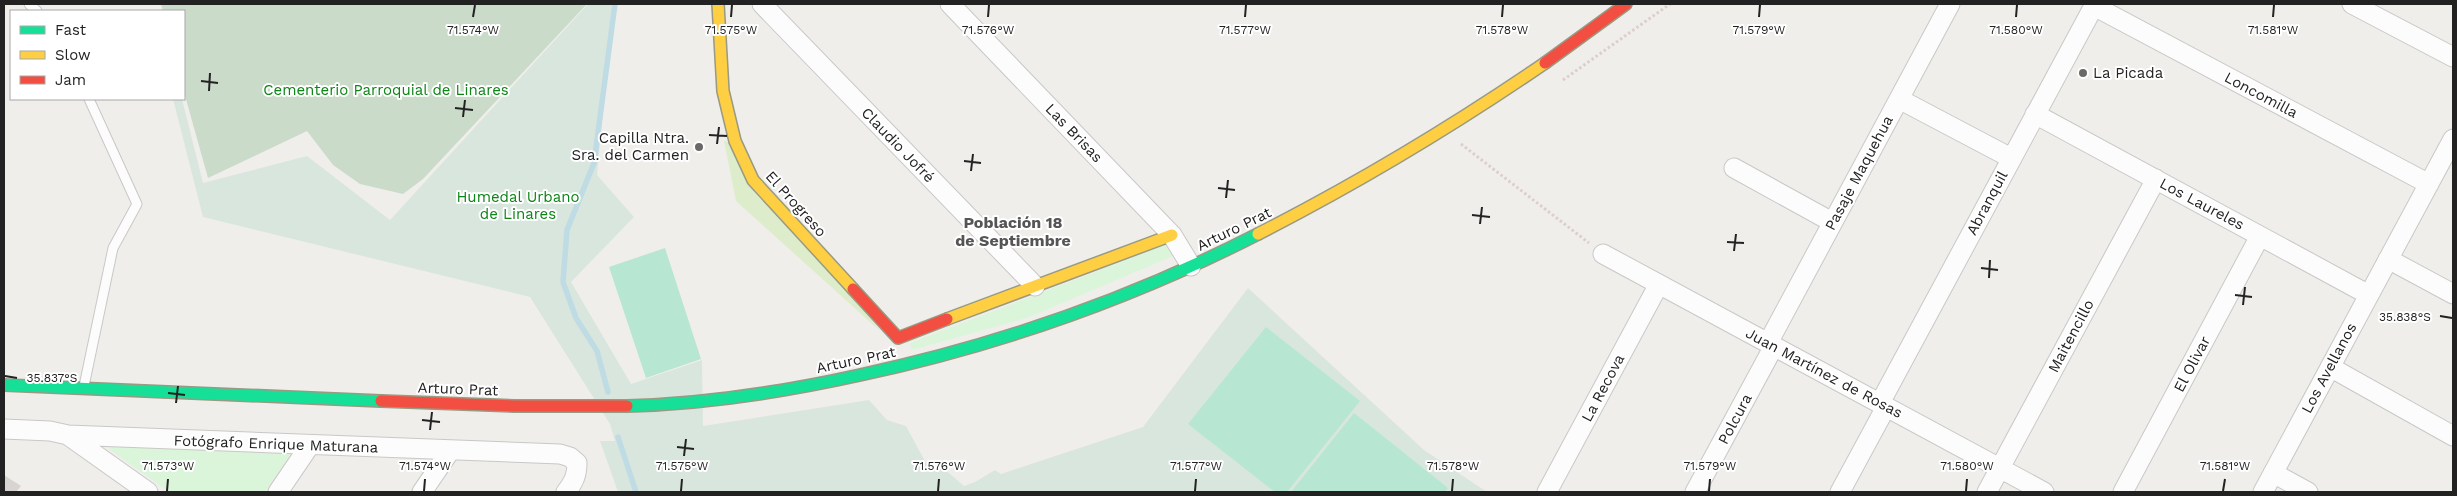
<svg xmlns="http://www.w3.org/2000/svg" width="2457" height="496" font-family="'Work Sans',sans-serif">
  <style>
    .grass { fill: #ddeccb }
    .wetland { fill: #d9e6de }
    .cemetery { fill: #cadbca }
    .park { fill: #daf5da }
    .pitch { fill: #b7e6d2 }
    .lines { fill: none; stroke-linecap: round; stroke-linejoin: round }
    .stream { stroke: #bfdbe3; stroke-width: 5.5 }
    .building { fill: #d7d4d2 }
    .lane-casing { stroke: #c9c8c7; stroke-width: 11 }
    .street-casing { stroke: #c9c8c7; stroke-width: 21 }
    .fast-casing { stroke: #999a82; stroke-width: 14 }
    .slow-casing { stroke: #999a82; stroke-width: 14 }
    .jam-casing { stroke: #999a82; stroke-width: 14 }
    .path { stroke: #dccecd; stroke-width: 3; stroke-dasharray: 2.5 2.5; stroke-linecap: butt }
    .lane { stroke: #fdfcfc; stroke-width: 9 }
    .street { stroke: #fdfcfc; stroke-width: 19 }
    .fast { stroke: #16e098; stroke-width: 11 }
    .slow { stroke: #ffcf43; stroke-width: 11 }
    .jam { stroke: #f24e42; stroke-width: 11 }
    .ticks { fill: none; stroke: #222; stroke-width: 2 }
    .poi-dot { fill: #6a6968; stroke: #fff; stroke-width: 2 }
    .labels { text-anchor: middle; stroke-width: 4; stroke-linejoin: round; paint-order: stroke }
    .poi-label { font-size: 15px; fill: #222; stroke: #fff; text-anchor: start }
    .park-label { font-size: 15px; fill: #0c8416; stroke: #fff }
    .street-label { font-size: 15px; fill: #222; stroke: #fff }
    .neighbourhood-label { font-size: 16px; font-weight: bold; fill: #555; stroke: #fff }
    .ticks-label { font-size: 12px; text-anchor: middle; fill: #222; stroke: #fff; stroke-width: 4; stroke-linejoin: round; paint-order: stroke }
  </style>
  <rect width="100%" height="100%" fill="#f0eeeb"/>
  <path class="grass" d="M724,141l8,2 148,188 -144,-130z"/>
  <path class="wetland" d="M588,4h25l-16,171 37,42 -63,65 60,102 71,-24 1,66 166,-26 18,20 19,6 20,37 22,9 16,14 11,-4 20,-12 6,4 142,-47 105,-139 176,162 63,42h-869l-18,-51h15l-5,-17 -80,-127 -327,-80 -30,-118h9l21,84 104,-27 83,64z"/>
  <path class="cemetery" d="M161,4h426l-164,175 -20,15 -43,-10 -27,-19 -26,-34 -99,47 -24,-86v-81h-21z"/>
  <path class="park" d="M1166,245l7,11 -146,62 -116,32 -1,-7z
    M94,438l201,9 -30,45h-96z"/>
  <path class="pitch" d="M665,248l36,111 -55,19 -37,-111z
    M1266,327l94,74 -73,91h-12l-87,-68z
    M1354,413l94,75 -3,4h-154z"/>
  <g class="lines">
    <path class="stream" d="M608,392l-11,-41 -21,-33 -13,-36 4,-52 27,-67 21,-159
      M618,437l18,55"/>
  </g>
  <path class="building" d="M4,475l17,11 -5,6h-12z"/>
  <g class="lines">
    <defs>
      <path id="lane" d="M29,4l8,7
        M84,386l29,-138 24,-44 -48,-105"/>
      <path id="street" d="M762,4l273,282
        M950,4l222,231 19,31
        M2352,4l101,53
        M2094,6l335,178
        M1899,99l112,59
        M2035,114l334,181
        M1734,168l98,54
        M1603,254l441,238
        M2388,259l65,35
        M1768,343l182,-339
        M2330,367l123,69
        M1880,403l215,-399
        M4,429l46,2 18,4 492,19 10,3 7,6c0,12 -3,19 -11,29
        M69,436l79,56
        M2273,473l35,19
        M278,492l32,-47
        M422,492l28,-41
        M1547,492l112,-208
        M1695,492l79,-146
        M1840,492l46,-85
        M1987,492l169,-313
        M2123,492l137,-256
        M2263,492l190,-353"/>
      <path id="fast" d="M4,385l377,16
        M627,406c79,-2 156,-14 233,-31 139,-30 271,-76 398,-141"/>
      <path id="slow" d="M718,4l5,87 12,50 18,39 100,109
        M1258,234c100,-51 195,-108 287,-171
        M947,319l225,-84"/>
      <path id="jam" d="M1545,63l81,-59
        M853,289l45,49 49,-19
        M381,401l133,5h113"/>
    </defs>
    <use href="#lane" class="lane-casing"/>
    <use href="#street" class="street-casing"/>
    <use href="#fast" class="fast-casing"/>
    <use href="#slow" class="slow-casing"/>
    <use href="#jam" class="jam-casing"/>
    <path class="path" d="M1563,80l107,-76
      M1461,144l128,99"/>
    <use href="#lane" class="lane"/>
    <use href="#street" class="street"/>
    <use href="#fast" class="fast"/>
    <use href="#slow" class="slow"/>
    <use href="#jam" class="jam"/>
  </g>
  <path class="ticks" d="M473,17l2,-12M731,17l1,-12M988,17l1,-12M1245,17l1,-12M1502,17l1,-12M1759,17l1,-12M2016,17l1,-12M2273,17l1,-12M201,81l17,2M209,91l1,-18M455,108l18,2M463,117l2,-17M709,135l18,1M717,144l2,-17M964,161l17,2M971,171l2,-17M1218,188l17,2M1226,198l2,-18M1472,215l18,2M1480,224l2,-17M1727,242l17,1M1734,251l2,-17M1981,268l17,2M1989,278l1,-18M2235,295l17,2M2243,305l2,-18M2440,316l12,2M5,376l12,2M168,393l17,2M176,403l2,-17M422,420l18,2M430,430l2,-18M677,447l17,2M684,456l2,-17M167,491l1,-12M424,491l1,-12M681,491l1,-12M938,491l1,-12M1195,491l1,-12M1452,491l1,-12M1709,491l1,-12M1966,491l1,-12M2223,491l2,-12"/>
  <g class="poi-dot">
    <circle cx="2083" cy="73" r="5"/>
    <circle cx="699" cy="147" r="5"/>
  </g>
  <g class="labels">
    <g class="poi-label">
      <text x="2093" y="78">La Picada</text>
      <text x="689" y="143" text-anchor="end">Capilla Ntra.<tspan x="689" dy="17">Sra. del Carmen</tspan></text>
    </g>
    <g class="park-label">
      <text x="386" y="95">Cementerio Parroquial de Linares</text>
      <text x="518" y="202">Humedal Urbano<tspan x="518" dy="17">de Linares</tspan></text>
    </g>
    <g class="street-label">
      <text transform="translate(2261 95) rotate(28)" y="5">Loncomilla</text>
      <text transform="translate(1074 133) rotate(46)" y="5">Las Brisas</text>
      <text transform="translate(898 145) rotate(46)" y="5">Claudio Jofré</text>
      <text transform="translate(1859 173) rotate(-62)" y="5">Pasaje Maquehua</text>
      <text transform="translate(1987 203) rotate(-62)" y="5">Abranquil</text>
      <text transform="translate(796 204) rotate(48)" y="5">El Progreso</text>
      <text transform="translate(2202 204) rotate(28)" y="5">Los Laureles</text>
      <text transform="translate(1234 229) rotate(-26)" y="5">Arturo Prat</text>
      <text transform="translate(2071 336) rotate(-62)" y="5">Maitencillo</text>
      <text transform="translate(856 360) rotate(-12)" y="5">Arturo Prat</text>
      <text transform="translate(2192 364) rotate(-62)" y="5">El Olivar</text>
      <text transform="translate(2329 368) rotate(-62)" y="5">Los Avellanos</text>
      <text transform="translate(1824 373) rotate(28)" y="5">Juan Martínez de Rosas</text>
      <text transform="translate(1603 388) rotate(-62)" y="5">La Recova</text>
      <text transform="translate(458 389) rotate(2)" y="5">Arturo Prat</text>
      <text transform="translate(1735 419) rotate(-62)" y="5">Polcura</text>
      <text transform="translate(276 444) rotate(2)" y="5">Fotógrafo Enrique Maturana</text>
    </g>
    <g class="neighbourhood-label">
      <text x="1013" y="228">Población 18<tspan x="1013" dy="18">de Septiembre</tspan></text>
    </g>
  </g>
  <g class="ticks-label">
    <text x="473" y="34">71.574°W</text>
    <text x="731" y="34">71.575°W</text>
    <text x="988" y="34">71.576°W</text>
    <text x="1245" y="34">71.577°W</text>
    <text x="1502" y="34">71.578°W</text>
    <text x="1759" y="34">71.579°W</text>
    <text x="2016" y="34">71.580°W</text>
    <text x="2273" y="34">71.581°W</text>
    <text x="2405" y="321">35.838°S</text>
    <text x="52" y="382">35.837°S</text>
    <text x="168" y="470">71.573°W</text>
    <text x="425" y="470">71.574°W</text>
    <text x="682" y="470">71.575°W</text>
    <text x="939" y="470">71.576°W</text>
    <text x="1196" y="470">71.577°W</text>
    <text x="1453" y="470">71.578°W</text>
    <text x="1710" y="470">71.579°W</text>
    <text x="1967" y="470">71.580°W</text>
    <text x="2225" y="470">71.581°W</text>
  </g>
  <rect width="2457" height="496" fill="none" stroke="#222222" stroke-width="10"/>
  <rect x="10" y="10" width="175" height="90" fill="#ffffff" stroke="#a7a7a7"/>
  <rect x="20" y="26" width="25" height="8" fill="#16e098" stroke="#a7a7a7"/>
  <text x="55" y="35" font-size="15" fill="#222222">Fast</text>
  <rect x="20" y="51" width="25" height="8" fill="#ffcf43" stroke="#a7a7a7"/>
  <text x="55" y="60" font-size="15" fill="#222222">Slow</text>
  <rect x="20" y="76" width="25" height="8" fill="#f24e42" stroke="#a7a7a7"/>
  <text x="55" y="85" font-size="15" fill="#222222">Jam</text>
</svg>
